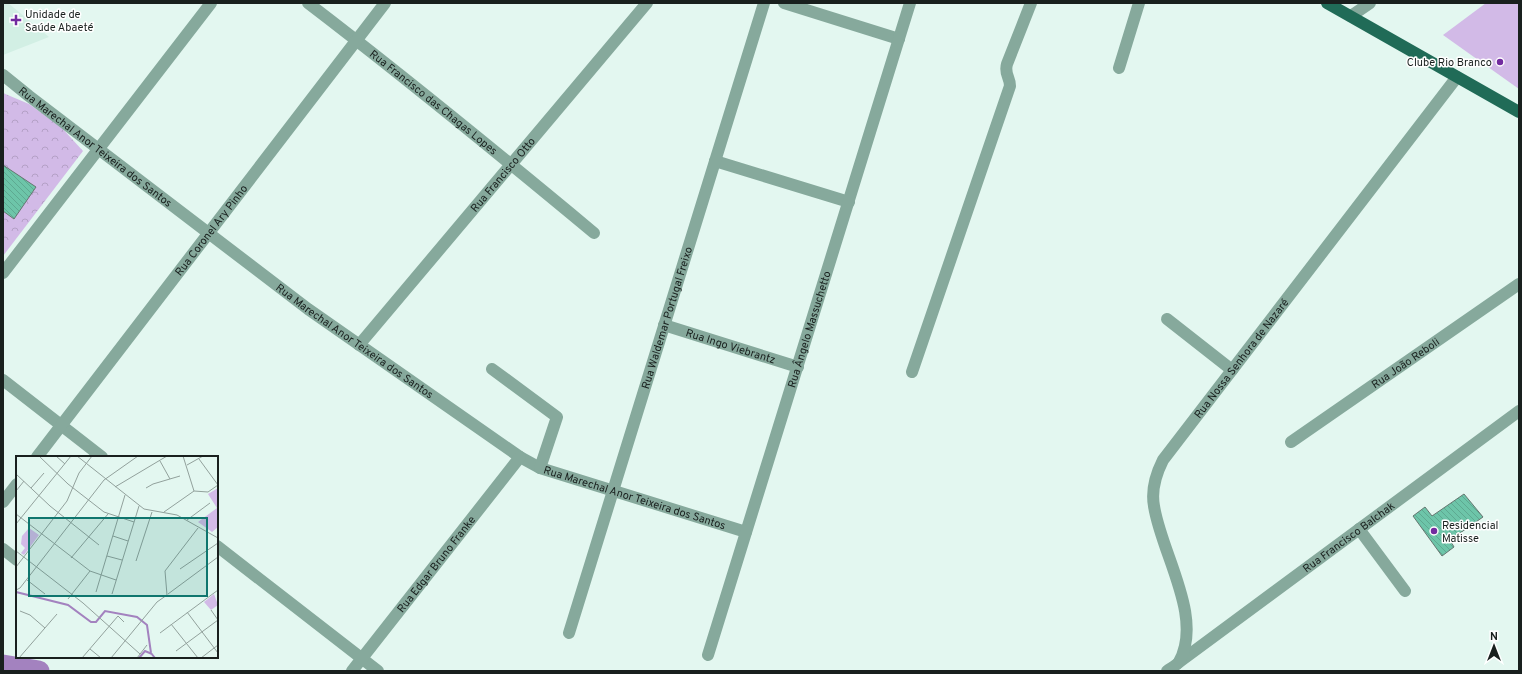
<svg xmlns="http://www.w3.org/2000/svg" width="1522" height="674" font-family="Overpass,sans-serif">
  <style>
    .built { fill: #d2efe4 }
    .grass { fill: #d2bae7 }
    .forest { fill: url(#forest-crowns) }
    .lines { fill: none; stroke-linecap: round; stroke-linejoin: round }
    .river { stroke: #a382bf; stroke-width: 21 }
    .building { fill: url(#building-back-hatch); stroke: #657670 }
    .minor { stroke: #86a99c; stroke-width: 12 }
    .major { stroke: #206b57; stroke-width: 12 }
    .poi-dot { fill: #722b9f; stroke: #fff; stroke-width: 1.5 }
    .labels { text-anchor: middle; stroke-width: 3; stroke-linejoin: round; paint-order: stroke }
    .poi-label { font-size: 11px; fill: #19201e; stroke: #fff; text-anchor: start }
    .street-label { font-size: 11px; fill: #19201e; stroke: #fff }
    .inset-river { fill: none; stroke: #a382bf; stroke-width: 2 }
    .inset-road { fill: none; stroke: #92a19c; stroke-width: 1 }
    .view { fill: #0f766e; fill-opacity: 0.15; stroke: #0f766e; stroke-width: 2 }
    .inset-edge { fill: none; stroke: #19201e; stroke-width: 2 }
  </style>
  <defs>
    <pattern id="forest-crowns" width="20" height="18" patternUnits="userSpaceOnUse"><rect width="20" height="18" fill="#d2bae7"/><path d="M2 6a3 3 0 1 1 6 0M12 15a3 3 0 1 1 6 0" fill="none" stroke="#b4a0c6"/></pattern>
    <pattern id="building-back-hatch" width="6" height="6" patternUnits="userSpaceOnUse"><rect width="6" height="6" fill="#6dc5a9"/><path d="M-1 5l2 2M0 0l6 6M5-1l2 2" fill="none" stroke="#5ea991"/></pattern>
  </defs>
  <rect width="100%" height="100%" fill="#e3f7f0"/>
  <path class="built" d="M3,3h5l41,34 -46,18z"/>
  <path class="grass" d="M1486,3h33v86l-76,-54z"/>
  <path class="forest" d="M3,93l26,11 32,23 22,24 -80,105z"/>
  <g class="lines">
    <path class="river" d="M3,665l36,6"/>
  </g>
  <path class="building" d="M3,165l33,22 -22,32 -11,-8z
    M1464,494l19,23 -33,23 4,7 -12,9 -29,-40 12,-9 7,9z"/>
  <g class="lines">
    <g class="minor">
      <path id="s1" d="M308,3c97,74 192,152 286,230"/>
      <path d="M784,3l115,36"/>
      <path d="M1351,16l19,-13"/>
      <path d="M1119,68l20,-65"/>
      <path id="s2" d="M3,75l26,21 279,213 212,148 20,11 206,64"/>
      <path d="M715,161l134,41"/>
      <path d="M3,273l208,-270"/>
      <path d="M1167,319l65,51"/>
      <path id="s3" d="M664,325l134,42"/>
      <path id="s4" d="M359,345l288,-342"/>
      <path d="M492,369l65,48 -17,51"/>
      <path d="M912,372l98,-286c0,-9 -6,-12 -3,-22l24,-61"/>
      <path d="M3,380l99,77"/>
      <path id="s5" d="M1291,442l228,-158"/>
      <path id="s6" d="M37,457l348,-454"/>
      <path d="M3,502l14,-18"/>
      <path d="M1359,529l46,62"/>
      <path d="M217,546l161,125"/>
      <path d="M3,549l14,11"/>
      <path id="s7" d="M569,633l195,-630"/>
      <path id="s8" d="M708,655l202,-652"/>
      <path id="s9" d="M1178,663l341,-252"/>
      <path id="s10" d="M352,671l168,-214"/>
      <path id="s11" d="M1167,671c4,-3 10,-6 12,-9 25,-45 -18,-109 -25,-156 -3,-16 2,-32 9,-46l294,-383"/>
    </g>
    <path class="major" d="M1327,3l192,109"/>
  </g>
  <g class="poi-dot">
    <path d="M14 14h4v4h4v4h-4v4h-4v-4h-4v-4h4z"/>
    <circle cx="1500" cy="62" r="4"/>
    <circle cx="1434" cy="531" r="4"/>
  </g>
  <g class="labels">
    <g class="poi-label">
      <text x="25" y="18">Unidade de<tspan x="25" dy="13">Saúde Abaeté</tspan></text>
      <text x="1492" y="66" text-anchor="end">Clube Rio Branco</text>
      <text x="1442" y="529">Residencial<tspan x="1442" dy="13">Matisse</tspan></text>
    </g>
    <g class="street-label">
      <text dy="4" stroke="none"><textPath href="#s1" startOffset="160">Rua Francisco das Chagas Lopes</textPath></text>
      <text dy="4" stroke="none"><textPath href="#s2" startOffset="117">Rua Marechal Anor Teixeira dos Santos</textPath></text>
      <text dy="4" stroke="none"><textPath href="#s4" startOffset="223">Rua Francisco Otto</textPath></text>
      <text dy="4" stroke="none"><textPath href="#s6" startOffset="286">Rua Coronel Ary Pinho</textPath></text>
      <text dy="4" stroke="none"><textPath href="#s7" startOffset="330">Rua Waldemar Portugal Freixo</textPath></text>
      <text dy="4" stroke="none"><textPath href="#s8" startOffset="341">Rua Ângelo Massuchetto</textPath></text>
      <text dy="4" stroke="none"><textPath href="#s2" startOffset="441">Rua Marechal Anor Teixeira dos Santos</textPath></text>
      <text dy="4" stroke="none"><textPath href="#s3" startOffset="70">Rua Ingo Viebrantz</textPath></text>
      <text dy="4" stroke="none"><textPath href="#s11" startOffset="353">Rua Nossa Senhora de Nazaré</textPath></text>
      <text dy="4" stroke="none"><textPath href="#s5" startOffset="139">Rua João Reboli</textPath></text>
      <text dy="4" stroke="none"><textPath href="#s2" startOffset="765">Rua Marechal Anor Teixeira dos Santos</textPath></text>
      <text dy="4" stroke="none"><textPath href="#s9" startOffset="212">Rua Francisco Balchak</textPath></text>
      <text dy="4" stroke="none"><textPath href="#s10" startOffset="136">Rua Edgar Bruno Franke</textPath></text>
    </g>
  </g>
  <g transform="translate(16 456)">
    <rect width="202" height="202" fill="#e3f7f0"/>
    <path d="M202,32v39l-6,5 -14,-10 19,-14 -9,-14z" fill="#d2bae7"/>
    <path d="M13,72l10,7 -15,20 -3,-2 4,-5 -4,-4 1,-8z" fill="#d2bae7"/>
    <path d="M198,138l4,11 -7,5 -7,-8z" fill="#d2bae7"/>
    <path class="inset-river" d="M0,136l52,13 23,17h5l9,-11 32,6 10,8 4,28 4,5M123,202l6,-7 7,3"/>
    <path class="inset-road" d="M23,0l29,28 36,28 30,10M40,0l9,8M61,0l67,53 33,6 41,23M167,0l11,35M183,3l19,26M144,5l10,18M171,9l16,-9M0,18l34,32 49,39M99,31l52,-31M15,32l13,-15M130,32l7,-4 27,-8M0,35l8,-10M148,56l30,-21 14,1 10,-7M0,58l74,57 26,9M171,64l23,-17M0,68l55,-68M97,80l15,5M0,95l67,52 57,51M91,100l15,4M55,102l37,-44M120,105l16,-49M0,111l51,-66 12,-28 13,-17M164,113l38,-26M11,124l18,14M0,134l4,-2 84,-108 34,-24M80,136l29,-97M96,138l27,-88M152,138l50,-37M52,143l22,-28M195,154l7,10M4,155l10,4 15,13M171,156l31,41M155,168l27,34M144,177l58,-43M74,193l11,9M160,195l42,-31M3,202l38,-44M66,202l36,-42 6,6M95,202l46,-56 10,-7 -2,-24 33,-43M121,202l10,-13M185,202l17,-13"/>
    <path class="view" d="M13,62h178v78h-178z"/>
    <rect width="202" height="202" class="inset-edge"/>
  </g>
  <rect width="1522" height="674" fill="none" stroke="#19201e" stroke-width="8"/>
  <g transform="translate(1494 646)" stroke="#ffffff" stroke-width="3" paint-order="stroke">
  <path d="M0-3L7 15L0 10L-7 15Z" fill="#19201e"/>
  <text y="-6" font-size="11" font-weight="bold" text-anchor="middle" fill="#19201e">N</text>
  </g>
</svg>
